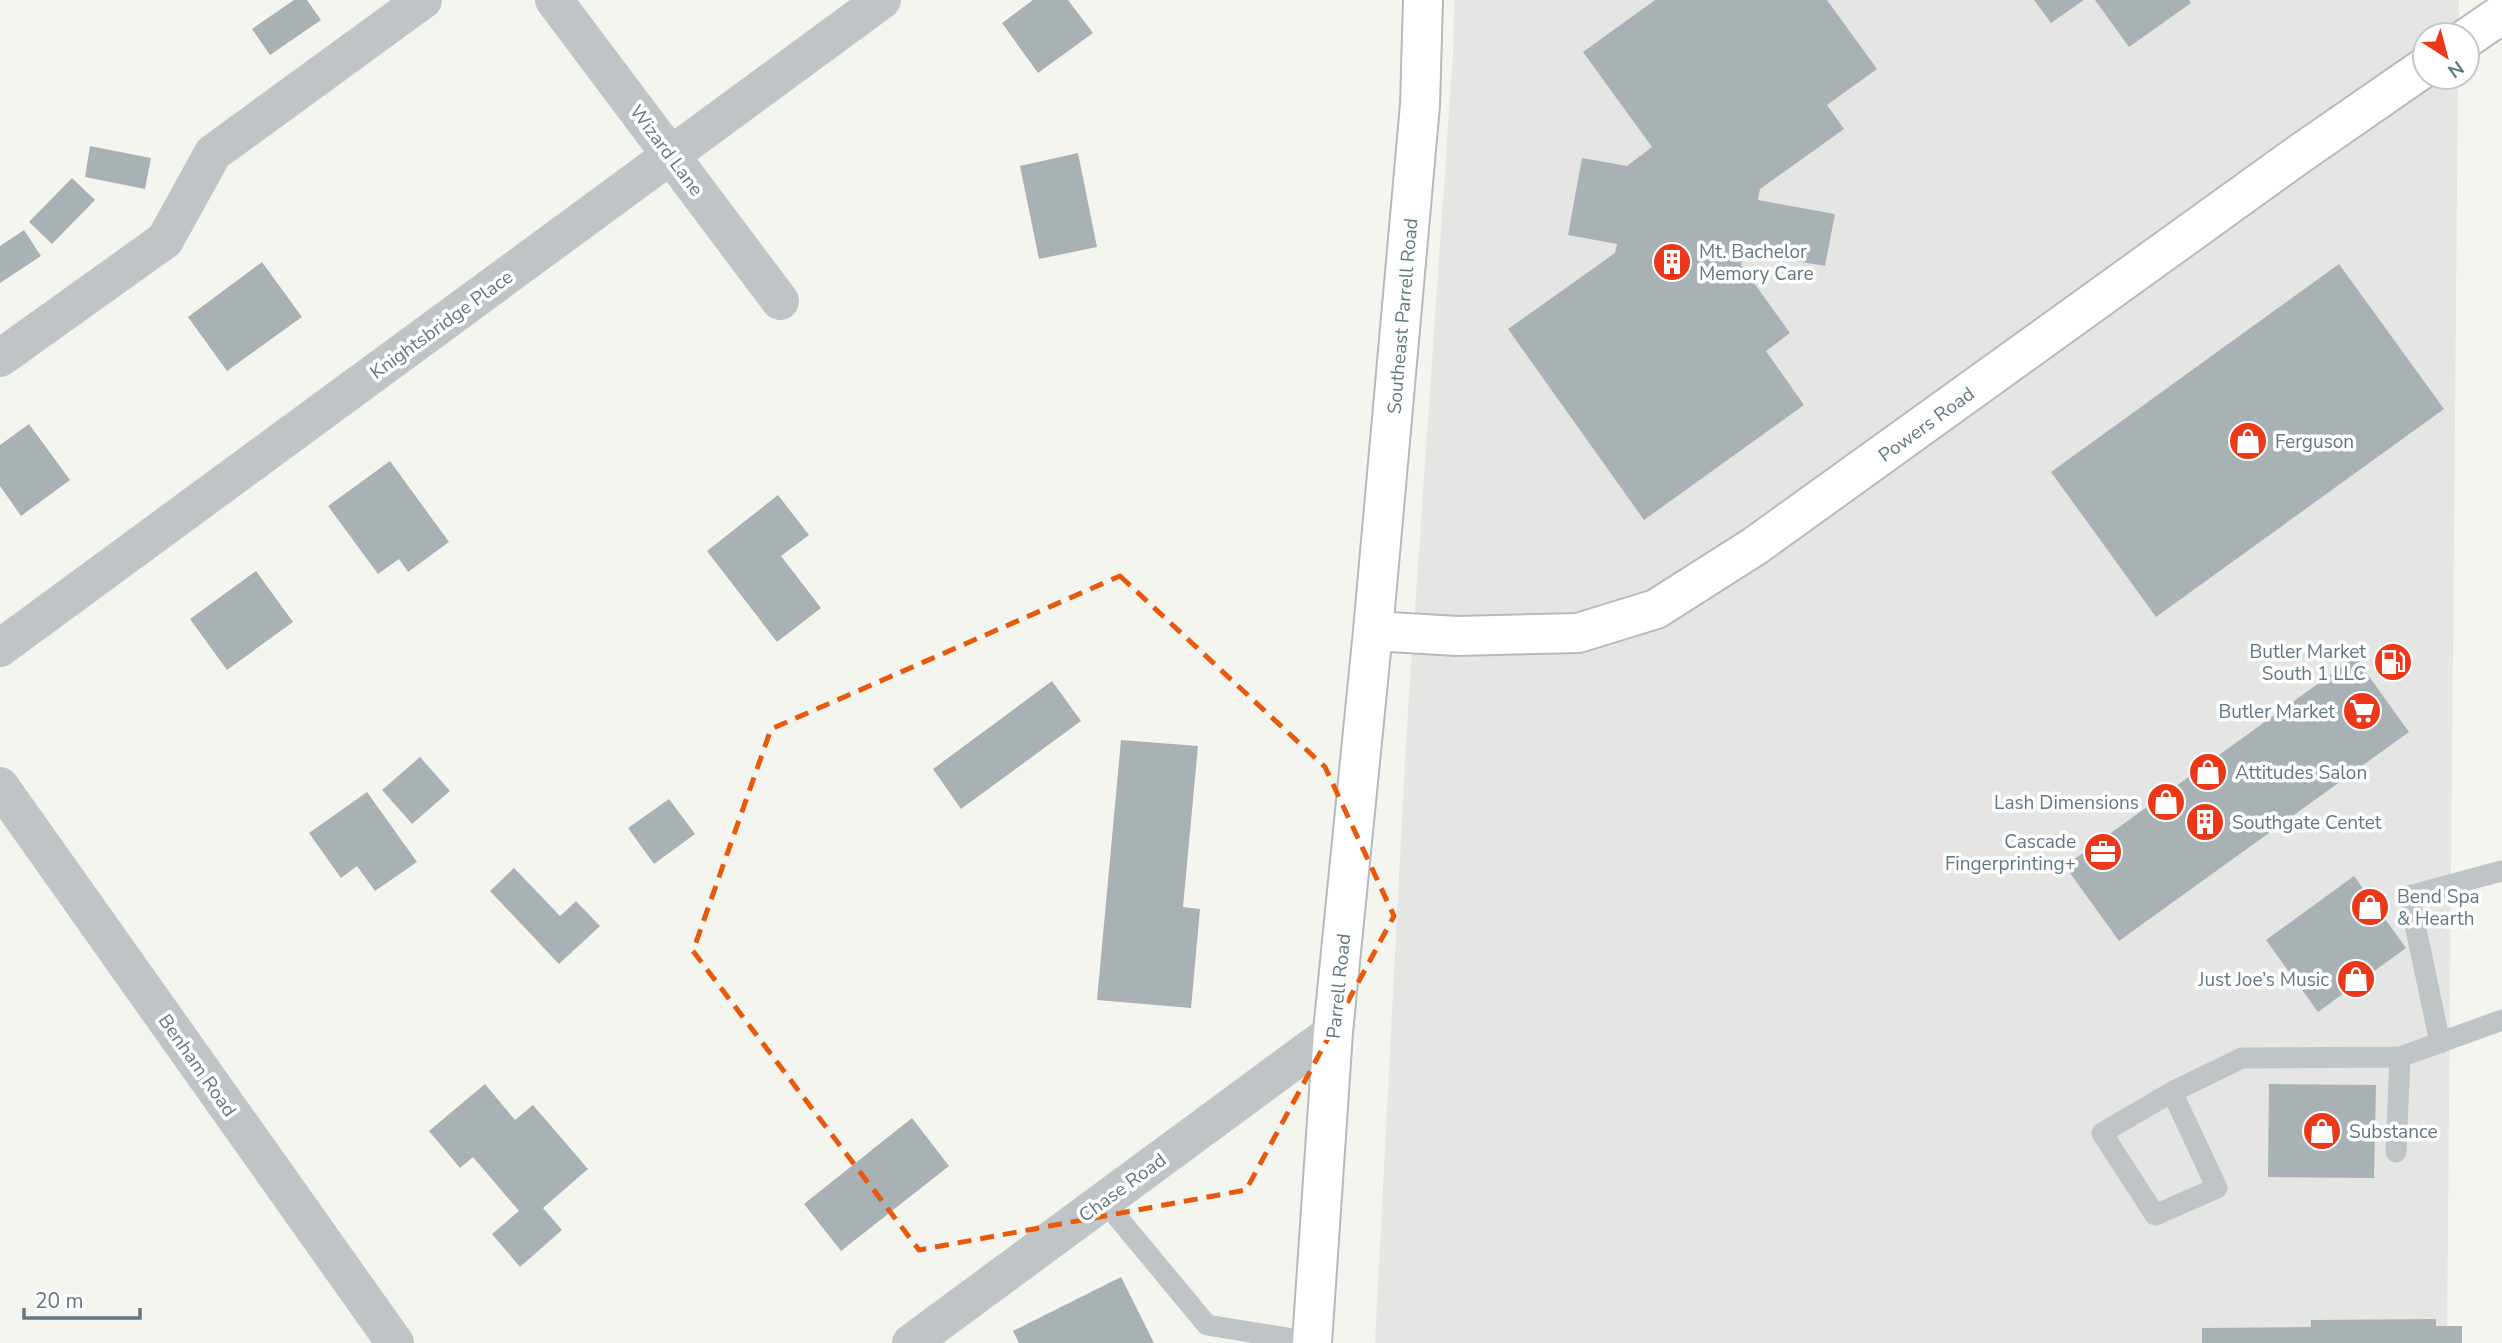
<svg xmlns="http://www.w3.org/2000/svg" width="2502" height="1343" font-family="'Nunito Sans',sans-serif">
  <style>
    .built { fill: #e5e6e4 }
    .building { fill: #a8b2b5 }
    .lines { fill: none; stroke-linecap: round; stroke-linejoin: round }
    .secondary-casing { stroke: #b4babe; stroke-width: 42 }
    .lane { stroke: #bfc5c7; stroke-width: 21 }
    .street { stroke: #bfc5c7; stroke-width: 38 }
    .secondary { stroke: #fff; stroke-width: 38 }
    .marked { fill: none; stroke: #e8590c; stroke-width: 5; stroke-dasharray: 14 9; stroke-linejoin: round }
    .labels { text-anchor: middle; stroke-width: 7; stroke-linejoin: round; paint-order: stroke }
    .street-label { font-size: 19px; fill: #627883; stroke: #fff }
    .poi-label { font-size: 19px; fill: #627883; stroke: #fff; text-anchor: start }
  </style>
  <rect width="100%" height="100%" fill="#f5f5f0"/>
  <path class="built" d="M1454,0h1005v35h-34v42h33l-11,1266h-1072l31,-602 47,-688z"/>
  <path class="building" d="M294,0h13l14,20 -51,35 -18,-26z
    M1033,0h35l25,33 -55,40 -36,-50z
    M1655,0h172l50,69 -50,36 17,24 -84,60 -2,11 77,14 -10,52 -81,-14 -3,13 49,68 -24,18 38,54 -160,115 -136,-191 107,-76 2,-9 -49,-9 14,-77 45,8 25,-19 -69,-95z
    M2034,0h50l-33,23z
    M2095,0h94l2,3 -62,44z
    M90,146l61,12 -6,31 -60,-12z
    M1078,153l19,94 -58,12 -19,-93z
    M72,178l23,22 -43,44 -23,-22z
    M24,230l17,26 -41,27v-37z
    M262,262l40,55 -75,54 -39,-54z
    M2339,264l105,145 -288,208 -105,-145z
    M29,424l41,56 -49,36 -21,-30v-41z
    M390,461l59,81 -41,30 -9,-13 -21,15 -50,-68z
    M778,495l31,40 -28,21 40,52 -44,34 -70,-91z
    M256,571l37,51 -66,48 -37,-51z
    M2355,657l54,75 -290,209 -54,-75z
    M1052,681l29,40 -120,88 -28,-40z
    M1121,740l77,6 -15,161 17,2 -9,99 -94,-8z
    M420,757l30,34 -38,33 -30,-34z
    M367,792l50,70 -42,29 -18,-25 -16,12 -32,-45z
    M669,799l26,35 -41,30 -26,-36z
    M514,868l46,48 16,-15 24,25 -41,38 -69,-73z
    M2354,876l52,72 -88,64 -52,-72z
    M485,1084l30,36 18,-15 55,64 -45,39 19,22 -42,37 -28,-33 27,-23 -46,-54 -13,11 -31,-37z
    M2269,1084l107,1 -2,93 -106,-1z
    M912,1118l37,48 -108,85 -37,-47z
    M1121,1277l33,66h-135l-6,-12z
    M2436,1319v7h26v17h-260v-15l109,-1v-7z"/>
  <g class="lines">
    <defs>
      <path id="secondary" d="M2467,38l35,-24
        M1373,631l84,5 121,-3 78,-24 99,-63 543,-391 127,-88
        M1312,1343l21,-311 40,-401 47,-526 3,-105"/>
    </defs>
    <use href="#secondary" class="secondary-casing"/>
    <path class="lane" d="M2440,1043l-31,-147 93,-25
      M2172,1092l45,96 -62,27 -53,-82 70,-41 70,-34 158,-1
      M2396,1152l4,-95 102,-37
      M1104,1201l103,124 105,17"/>
    <path class="street" d="M554,0l226,301
      M0,358l165,-118 48,-87 210,-153
      M0,648l882,-648
      M0,786l395,557
      M911,1343l422,-311"/>
    <use href="#secondary" class="secondary"/>
  </g>
  <path class="marked" d="M1120,576l205,191 69,149 -148,274 -327,60 -226,-299 78,-222z"/>
  <defs>
    <symbol id="building-disc" viewBox="-11 -11 22 22"><circle r="9.5" fill="#ec3719" stroke="#fff"/><path d="M-4-6H4V6H1V3H-1V6H-4ZM-2.5-4.3h1.7v1.8h-1.7ZM.8-4.3h1.7v1.8H.8ZM-2.5-1h1.7V.8h-1.7ZM.8-1h1.7V.8H.8Z" fill="#fff"/></symbol>
    <symbol id="shop-disc" viewBox="-11 -11 22 22"><circle r="9.5" fill="#ec3719" stroke="#fff"/><path d="M-5-2.5h2.3a2.7 3.5 0 0 1 5.4 0H5L5.5 6h-11ZM-1.5-2.5h3a1.5 2.3 0 0 0-3 0Z" fill="#fff"/></symbol>
    <symbol id="fuel-disc" viewBox="-11 -11 22 22"><circle r="9.5" fill="#ec3719" stroke="#fff"/><path d="M-5.5-6h7V0h2V4h1.3V-2.5L3-4.5l.8-.8L6-3V5H2.5V1h-1V6h-7ZM-4.2-4.7v3.2H.2V-4.7Z" fill="#fff"/></symbol>
    <symbol id="supermarket-disc" viewBox="-11 -11 22 22"><circle r="9.5" fill="#ec3719" stroke="#fff"/><path d="M-6-5.5h2.5l.6 2H6L4.5 2H-2.5L-4.4-4H-6ZM-1.5 3.2a1.3 1.3 0 1 0 .1 0ZM3 3.2a1.3 1.3 0 1 0 .1 0Z" fill="#fff"/></symbol>
    <symbol id="office-disc" viewBox="-11 -11 22 22"><circle r="9.5" fill="#ec3719" stroke="#fff"/><path d="M-6-3h4V-5.5h4V-3h4V5H-6ZM-1-4.5V-3h2v-1.5ZM-6 0V1H6V0Z" fill="#fff"/></symbol>
  </defs>
  <g fill-rule="evenodd">
    <use href="#building-disc" x="1650" y="240" width="44" height="44"/>
    <use href="#shop-disc" x="2226" y="419" width="44" height="44"/>
    <use href="#fuel-disc" x="2371" y="640" width="44" height="44"/>
    <use href="#supermarket-disc" x="2340" y="689" width="44" height="44"/>
    <use href="#shop-disc" x="2186" y="750" width="44" height="44"/>
    <use href="#shop-disc" x="2144" y="780" width="44" height="44"/>
    <use href="#building-disc" x="2183" y="800" width="44" height="44"/>
    <use href="#office-disc" x="2081" y="830" width="44" height="44"/>
    <use href="#shop-disc" x="2348" y="885" width="44" height="44"/>
    <use href="#shop-disc" x="2334" y="957" width="44" height="44"/>
    <use href="#shop-disc" x="2300" y="1109" width="44" height="44"/>
  </g>
  <g class="labels">
    <g class="street-label">
      <text transform="translate(667 150) rotate(53)" y="7">Wizard Lane</text>
      <text transform="translate(1402 316) rotate(-85)" y="7">Southeast Parrell Road</text>
      <text transform="translate(441 324) rotate(-36)" y="7">Knightsbridge Place</text>
      <text transform="translate(1926 424) rotate(-36)" y="7">Powers Road</text>
      <text transform="translate(1338 986) rotate(-84)" y="7">Parrell Road</text>
      <text transform="translate(198 1065) rotate(55)" y="7">Benham Road</text>
      <text transform="translate(1122 1187) rotate(-36)" y="7">Chase Road</text>
    </g>
    <g class="poi-label">
      <text x="1699" y="258">Mt. Bachelor<tspan x="1699" dy="22">Memory Care</tspan></text>
      <text x="2275" y="448">Ferguson</text>
      <text x="2366" y="658" text-anchor="end">Butler Market<tspan x="2366" dy="22">South 1 LLC</tspan></text>
      <text x="2335" y="718" text-anchor="end">Butler Market</text>
      <text x="2235" y="779">Attitudes Salon</text>
      <text x="2139" y="809" text-anchor="end">Lash Dimensions</text>
      <text x="2232" y="829">Southgate Centet</text>
      <text x="2076" y="848" text-anchor="end">Cascade<tspan x="2076" dy="22">Fingerprinting+</tspan></text>
      <text x="2397" y="903">Bend Spa<tspan x="2397" dy="22">&amp; Hearth</tspan></text>
      <text x="2329" y="986" text-anchor="end">Just Joe’s Music</text>
      <text x="2349" y="1138">Substance</text>
    </g>
  </g>
  <g transform="translate(2446 56) rotate(144)"><circle r="33" fill="#ffffff" stroke="#c0c9cd" stroke-width="2"/>
  <path d="M0-5L12 26L0 18L-12 26Z" fill="#ec3719"/>
  <text y="-10" font-size="19" font-weight="bold" text-anchor="middle" fill="#627883">N</text>
  </g>
  <path d="M24 1308v10h116v-10" fill="none" stroke="#627883" stroke-width="3.5"/>
  <text x="35" y="1308" font-size="21" fill="#627883" stroke="#ffffff" stroke-width="5" paint-order="stroke">20 m</text>
</svg>
